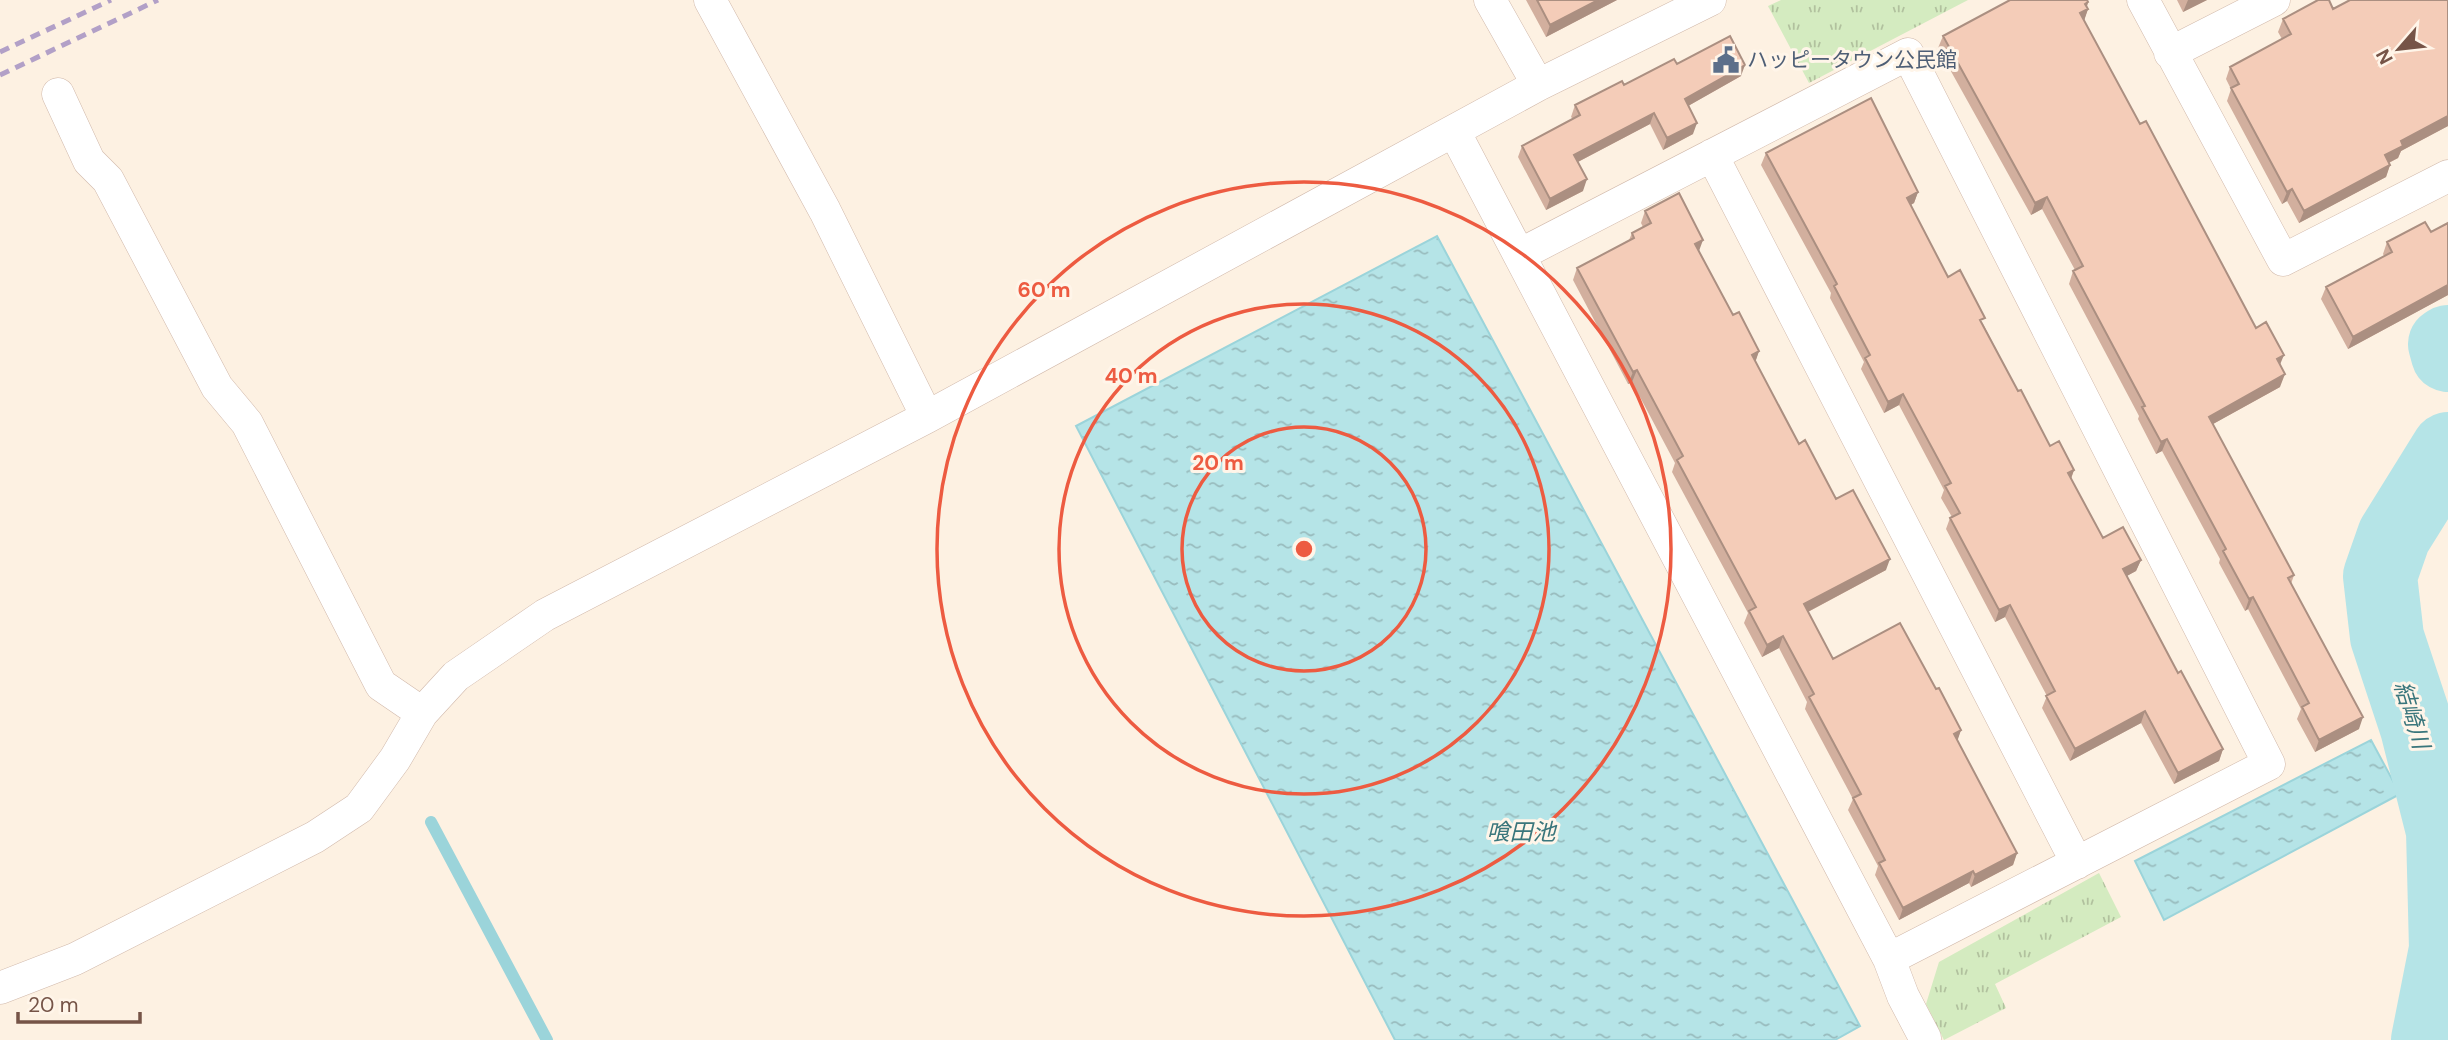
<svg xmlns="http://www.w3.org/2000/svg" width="2448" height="1040" font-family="'DM Sans','Noto Sans JP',sans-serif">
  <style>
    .park { fill: url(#park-tufts) }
    .water { fill: url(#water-ripples); stroke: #9bd4da; stroke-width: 2 }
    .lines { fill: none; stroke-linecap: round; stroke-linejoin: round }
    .stream { stroke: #9bd4da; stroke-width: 12 }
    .river { stroke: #b5e4e7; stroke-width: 74 }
    .minor-casing { stroke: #d1b9ab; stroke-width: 33 }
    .minor { stroke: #fff; stroke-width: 32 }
    .rail { stroke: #b2a0c7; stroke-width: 5; stroke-dasharray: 10 7; stroke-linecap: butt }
    .wall { fill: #d2af9e }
    .shaded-wall { fill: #ab8f81 }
    .building { fill: #f4ccb8; stroke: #ab8f81; stroke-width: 2 }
    .ring { fill: none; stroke: #ed5b41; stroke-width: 3.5 }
    .labels { text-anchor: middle; stroke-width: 6; stroke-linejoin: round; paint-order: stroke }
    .service-label { font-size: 21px; fill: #4e5e75; stroke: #fff5e9; text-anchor: start }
    .water-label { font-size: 23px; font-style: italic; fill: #3a767c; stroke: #fff5e9 }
    .centre { fill: #ed5b41; stroke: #fff5e9; stroke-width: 3.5 }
    .ring-label { font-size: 21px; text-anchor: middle; font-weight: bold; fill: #ed5b41; stroke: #fff5e9; stroke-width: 6; stroke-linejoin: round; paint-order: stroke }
  </style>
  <defs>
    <pattern id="park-tufts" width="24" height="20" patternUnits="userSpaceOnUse" patternTransform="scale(1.75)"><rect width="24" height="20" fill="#d4ebc0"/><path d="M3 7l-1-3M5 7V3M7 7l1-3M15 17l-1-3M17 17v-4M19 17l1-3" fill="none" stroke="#b1c19e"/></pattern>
    <pattern id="water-ripples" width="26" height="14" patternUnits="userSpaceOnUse" patternTransform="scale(1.75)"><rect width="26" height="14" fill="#b5e4e7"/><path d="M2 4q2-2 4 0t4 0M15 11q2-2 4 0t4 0" fill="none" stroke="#98bbbd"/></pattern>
  </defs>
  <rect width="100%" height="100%" fill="#fdf1e2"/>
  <path class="park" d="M1781,0h187l-159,83 -41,-77z
    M2099,873l22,44 -126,67 11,24 -62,32 -18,-36 13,-42z"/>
  <path class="water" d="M1437,236l423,790 -25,14h-440l-319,-614z
    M2371,740l29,54 -236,126 -29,-59z"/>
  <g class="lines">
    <path class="stream" d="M431,822l116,218"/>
    <path class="river" d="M2448,342l-3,2 3,11
      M2428,1040l18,-91 -3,-118 -26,-103 -30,-91 -7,-61 14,-40 54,-87"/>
    <defs>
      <path id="minor" d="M710,0l115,211 102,206
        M1490,0l48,85
        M2143,0l140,260 165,-84
        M2170,53l104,-53
        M58,94l31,67 19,19 109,207 30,36 134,262 41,28
        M1454,131l435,828 14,37 22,42
        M1712,155l365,708
        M1519,255l389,-201 361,710 -380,195
        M0,988l75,-29 240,-122 44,-29 36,-49 27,-46 34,-37 89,-61 382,-198 611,-332 172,-85"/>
    </defs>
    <use href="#minor" class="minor-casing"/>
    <use href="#minor" class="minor"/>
    <path class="rail" d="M0,52l111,-52
      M0,75l158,-75"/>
  </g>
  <path class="wall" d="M1526,0h91l-71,37z
    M2177,0h30l-24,12z
    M2448,0v126l-47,25 -3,7 -9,5 1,2 -4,12 -87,46 -12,-22 -5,3 -55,-103 4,-12 -5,-10 4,-12 52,-28 -4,-7 5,-13 50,-10z
    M2088,2l-1,4 1,3 -4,11 56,104 116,204 24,37v22l-67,37 81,151 -3,9 68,145 -44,23 -18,-33 4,-10 -53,-100 -3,2 -26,-48 1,-4 -58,-108 -6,3 -18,-35 1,-3 -70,-132 4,-13 2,-1 -33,-61 -11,6 -93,-167 5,-12z
    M1677,64l64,12 -53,30 5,28 -30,16 -13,-26 -72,38 5,29 -37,19 -28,-53 4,-11 51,-27 -2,-2 4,-12z
    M1766,153l152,39 -4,11 -3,2 37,72 35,47 35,67 32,55 24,24 -3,9 32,59 38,22 -5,11 -10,5 52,97 45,76 -4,12 -45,23 -33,-61 -71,38 -28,-53 5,-12 -42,-79 -10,5 -49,-93 4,-11 2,-1 -11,-19 3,-8 -45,-85 -15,8 -23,-44 3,-7 -34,-64 1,-5 -70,-128z
    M1645,211l54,40 34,64 26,36 -4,11 44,82 87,126 -78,42 25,47 103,30 25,41 -4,10 60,113 -4,12 -42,22 -2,-4 -70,37 -24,-45 3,-9 -30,-56 5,-11 -48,-90 2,-7 -28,-54 -17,9 -18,-34 4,-10 -76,-141 3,-9 -43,-81 -4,2 -55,-104 4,-12 52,-28 3,-7 11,-6 -2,-4z
    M2448,223v72l-100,54 -27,-50 5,-12 58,-31 -1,-2 4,-12 44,-10z"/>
  <path class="shaded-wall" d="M1598,0h19l-71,37 4,-12z
    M2188,0h19l-24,12z
    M2088,2l-2,8 2,-1 -4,12 -4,-8 5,-9z
    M1745,65l-4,11 -60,34 4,-11z
    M1654,113l-4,11 -80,42 4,-11z
    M2448,116v10l-47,25 -3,7 -18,9 5,-12 16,-14z
    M1697,123l-4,11 -30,16 4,-12z
    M2390,165l-4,12 -87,46 5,-12z
    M1587,179l-4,12 -37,19 4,-11z
    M2292,189l-5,12 -5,3 5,-12z
    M1918,192l-4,11 -11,6 4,-11z
    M2047,197l-5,12 -11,6 4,-12z
    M1703,240l-4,11 -4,-7z
    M2448,285v10l-100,54 5,-12z
    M1759,351l-4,12 -3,-8z
    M2284,355l-5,12 -2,-8z
    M1637,370l-5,12 -4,2 5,-12z
    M2285,374l-5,13 -76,42 5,-12z
    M1903,394l-4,11 -15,8 4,-11z
    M2167,439l-5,12 -6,3 5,-12z
    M2074,470l-4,11 -2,-8z
    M1890,559l-4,11 -86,46 4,-12z
    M2141,560l-5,11 -18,10 5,-12z
    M2253,597l-5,12 -3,2 4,-12z
    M2010,605l-5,12 -10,5 4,-12z
    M1783,636l-4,12 -17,9 5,-12z
    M2145,711l-4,12 -71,38 5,-12z
    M2363,717l-4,12 -44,23 4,-12z
    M1961,730l-4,12 -3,-8z
    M2223,749l-4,12 -45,23 4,-11z
    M2017,853l-4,12 -42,22 4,-12z
    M1973,871l-4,12 -70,37 4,-12z"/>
  <path class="building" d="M1537,0h61l-48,25z
    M2010,0h77l1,2 -3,2 3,5 -8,4 60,111 6,-3 110,207 10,-6 18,33 -7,4 8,15 -76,43 85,158 -6,3 75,139 -44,23 -17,-33 7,-4 -56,-106 -4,2 -26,-48 3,-2 -59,-110 -6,3 -19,-35 3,-1 -72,-135 10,-5 -36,-69 -12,6 -92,-167z
    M2318,0h11l4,9 17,-9h98v116l-47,25 2,5 -18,9 5,10 -86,46 -12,-22 -5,3 -56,-104 8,-4 -9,-17 61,-33 -8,-15z
    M1730,36l15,29 -60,34 12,24 -30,15 -13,-25 -80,42 13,24 -37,20 -28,-53 58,-31 -5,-10 47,-24 2,4 50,-26 3,5z
    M1871,98l47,94 -11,6 41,79 12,-7 25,48 -5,2 38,71 3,-1 29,56 9,-5 15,29 -6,3 35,65 20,-11 18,33 -18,9 55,104 3,-2 42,78 -45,24 -33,-62 -70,38 -29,-53 9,-5 -45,-86 -11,5 -49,-92 10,-5 -15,-27 6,-3 -48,-89 -15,8 -23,-44 5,-3 -36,-69 3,-2 -71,-131z
    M1679,193l24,47 -8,4 38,71 6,-3 20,39 -7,4 47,89 6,-4 31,59 17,-9 37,69 -86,45 29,55 67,-36 36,66 3,-1 22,42 -7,4 63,119 -42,22 -2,-4 -70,37 -24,-45 6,-3 -32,-62 8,-4 -52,-97 5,-3 -31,-58 -16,9 -18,-34 7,-4 -79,-147 6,-4 -46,-86 -4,2 -56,-104 57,-30 -2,-5 19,-10 -6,-12z
    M2425,222l6,10 17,-9v62l-95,52 -27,-50 66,-35 -5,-10z"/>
  <g class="ring">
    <circle cx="1304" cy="549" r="122"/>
    <circle cx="1304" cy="549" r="245"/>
    <circle cx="1304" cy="549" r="367"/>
  </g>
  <defs>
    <symbol id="civic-bare" viewBox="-9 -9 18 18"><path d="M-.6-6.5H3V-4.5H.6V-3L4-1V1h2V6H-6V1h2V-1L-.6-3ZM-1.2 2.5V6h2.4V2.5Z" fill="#5c6f8a" stroke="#fff5e9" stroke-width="2.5" paint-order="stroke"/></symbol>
  </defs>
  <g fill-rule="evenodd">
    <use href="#civic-bare" x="1707" y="41" width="38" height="38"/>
  </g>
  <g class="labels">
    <g class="service-label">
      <text x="1747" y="67">ハッピータウン公民館</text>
    </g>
    <g class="water-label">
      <text transform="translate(2412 715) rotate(73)" y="8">結崎川</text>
      <text x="1521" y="840">喰田池</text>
    </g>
  </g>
  <circle cx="1304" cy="549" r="10" class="centre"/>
  <g class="ring-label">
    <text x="1044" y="297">60 m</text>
    <text x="1131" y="383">40 m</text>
    <text x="1218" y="470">20 m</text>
  </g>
  <g transform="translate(2399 49) rotate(242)" stroke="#fff5e9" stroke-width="5" paint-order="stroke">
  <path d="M0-5L12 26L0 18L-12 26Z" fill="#765447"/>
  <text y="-10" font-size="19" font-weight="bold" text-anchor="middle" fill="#765447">N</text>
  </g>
  <path d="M18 1012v10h122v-10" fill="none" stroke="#765447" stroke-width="3.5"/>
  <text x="28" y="1012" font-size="21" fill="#765447" stroke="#fff5e9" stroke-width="5" paint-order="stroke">20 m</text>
</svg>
